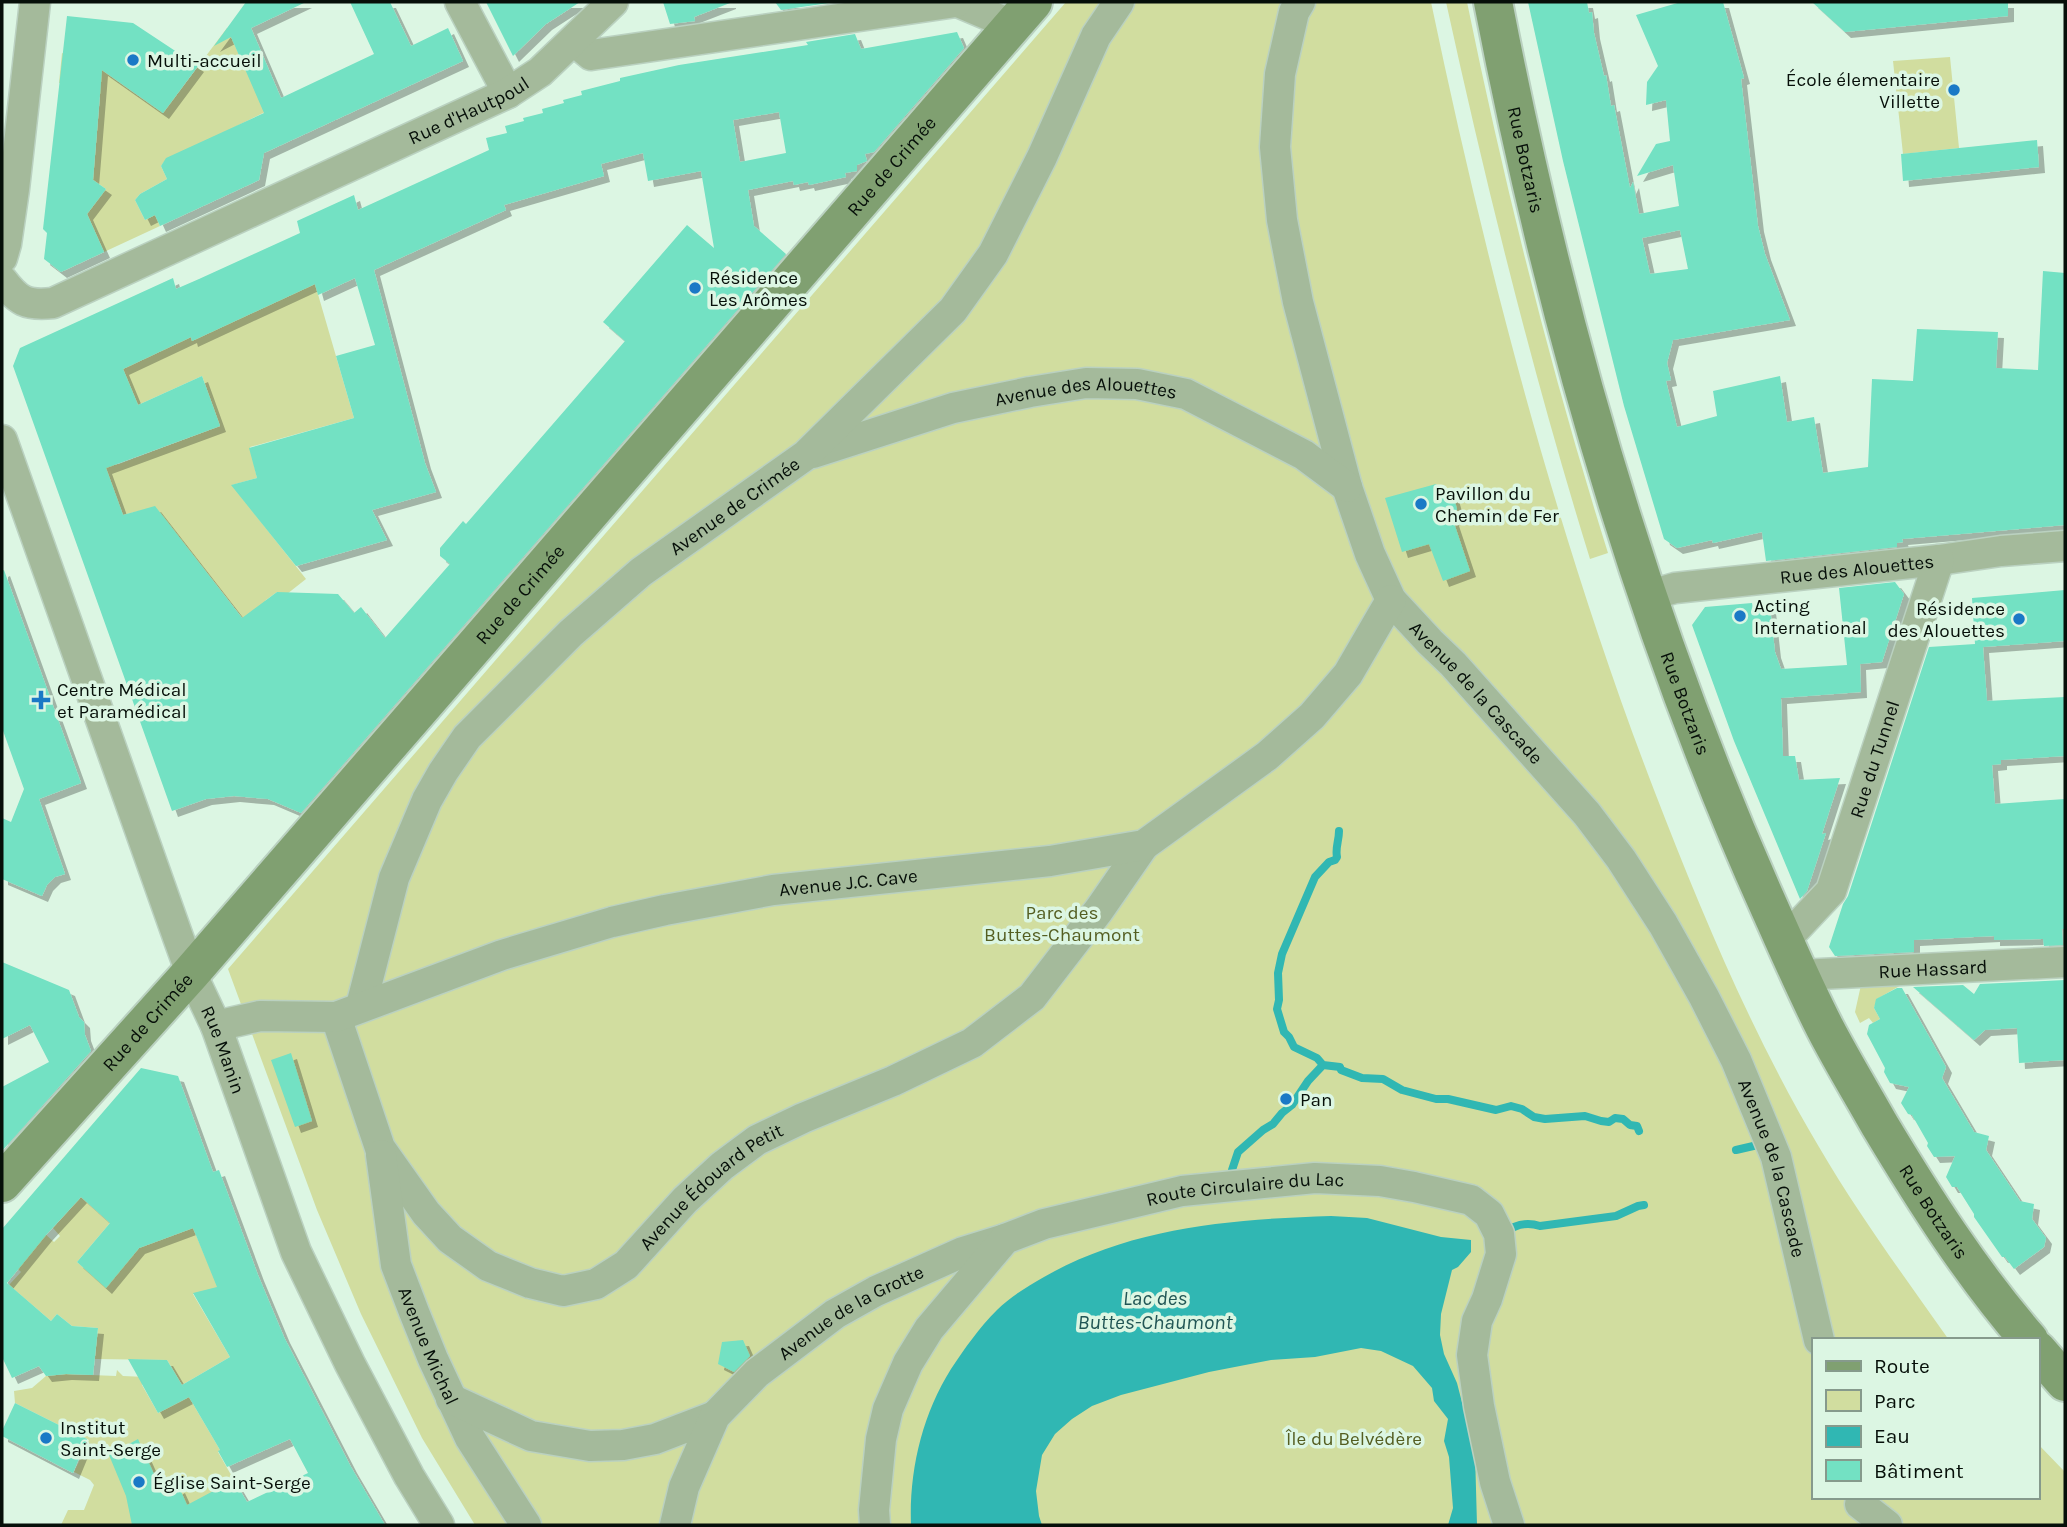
<svg xmlns="http://www.w3.org/2000/svg" width="2067" height="1527" font-family="Karla,sans-serif">
  <style>
    .green { fill: #d1dd9f }
    .water { fill: #30b7b3 }
    .lines { fill: none; stroke-linecap: round; stroke-linejoin: round }
    .stream { stroke: #30b7b3; stroke-width: 8 }
    .building { fill: #73e1c3; fill-rule: evenodd; filter: url(#shadow) }
    .street-casing { stroke: #bad1c0; stroke-width: 33 }
    .secondary-casing { stroke: #bad1c0; stroke-width: 42 }
    .street { stroke: #a4ba9b; stroke-width: 30 }
    .secondary { stroke: #80a071; stroke-width: 38 }
    .poi-dot { fill: #1a79c6; stroke: #dcf6e3; stroke-width: 2.5 }
    .labels { text-anchor: middle; stroke-width: 7; stroke-linejoin: round; paint-order: stroke }
    .poi-label { font-size: 19px; fill: #060f09; stroke: #dcf6e3; text-anchor: start }
    .street-label { font-size: 19px; fill: #060f09; stroke: #dcf6e3 }
    .park-label { font-size: 19px; fill: #545e21; stroke: #dcf6e3 }
    .water-label { font-size: 21px; font-style: italic; fill: #215655; stroke: #dcf6e3 }
  </style>
  <defs>
    <filter id="shadow"><feDropShadow dx="6" dy="6" stdDeviation="0" flood-color="#0004"/></filter>
  </defs>
  <rect width="100%" height="100%" fill="#dcf6e3"/>
  <path class="green" d="M1066,2h365c55,263 125,533 223,788 47,122 98,244 165,357 39,67 85,129 130,193h-136v157h224v-54l28,29v53h-1590l-53,-87 -61,-124 -44,-104 -89,-241z
    M1446,2h21c38,186 84,370 141,551l-18,6c-57,-184 -103,-370 -144,-557z
    M227,28l38,84 -101,50 -3,4 6,13 -27,15 -5,6 10,20 10,-5 5,11 -56,26 -17,-38 19,-25 -13,-9 7,-83 -23,-12 -18,-2 3,-30 40,17 61,43z
    M1950,57l9,91 -56,6 -10,-93z
    M315,284l39,134 -104,29 7,31 -25,7 74,94 -19,15 -10,-2 -11,8 -18,25 -93,-118 -32,8 -18,-49 14,-2 101,-38 -18,-50 -64,29 -15,-36 68,-32 1,4z
    M1903,984l-26,15 -3,9 6,11 -7,4 -4,-5 -9,5 -5,-11 6,-27z
    M81,1197l29,26 -33,39 29,25 33,-39 54,-20 27,64 -27,2 37,63 -48,28 -15,-25 -72,-1 3,-31 -26,-2 -15,-12 -6,7 -42,-36 12,-13 -5,-5 28,-34 10,9 6,-6 -7,-8z
    M117,1370l6,6 23,1 -4,8 16,28 31,-16 31,53 -2,2 16,28 -18,10 44,33 -5,2h-194l7,-15h16l10,-25 -4,-5 -16,-8 15,-32 -74,-37 -1,-12 18,-3 14,-12 20,-2 50,2z"/>
  <path class="water" d="M1331,1216l36,2 74,19 30,3v12l-13,15 -6,3 -11,44 -1,21 4,19 13,29 18,70 2,72h-29l5,-17 -4,-51 -5,-16 4,-22 -14,-18 -2,-13 -19,-22 -32,-15 -20,-3 -46,9 -44,3 -62,12 -88,23 -29,11 -20,13 -17,15 -13,21 -6,36 3,25 3,9h-131c-2,-54 11,-110 40,-156 14,-21 28,-41 46,-59 13,-13 31,-24 47,-33 87,-50 189,-58 287,-61z"/>
  <g class="lines">
    <path class="stream" d="M1323,1065l17,2 1,3 21,8 21,1 19,11 34,9h12l48,11 15,-4 11,3 12,8 11,2 40,-3 16,5 8,1 6,-4 8,1 7,6 7,1 2,5
      M1736,1150l26,-6
      M1232,1170l6,-18 25,-22 10,-6 9,-11 10,-8 16,-24 15,-16 -6,-7 -23,-11 -5,-10 -5,-5 -7,-23 2,-9 -1,-27 4,-19 33,-77 14,-15 6,-2 2,-3c-2,-9 2,-16 2,-26
      M1514,1227c9,-4 17,-4 26,-1l76,-10 22,-10 6,-1"/>
  </g>
  <path class="building" d="M246,2h60l-55,26 30,70 93,-44 -24,-52h40l21,44 37,-18 15,33 -199,92 -5,27 -99,46 -5,-11 -10,5 -10,-20 5,-6 27,-15 -6,-13 5,-8 98,-45 -33,-76 -17,9z
    M486,2h94l-34,22 -33,32z
    M663,2h67v1l-36,14 1,4 -25,3z
    M775,2h61l-55,8z
    M1528,2h59l2,11 3,-1 2,21 10,43 2,-1 5,31 3,-1 16,83 3,-6 6,32 40,-8 -6,-41 -36,11 19,-32 14,-3 -4,-41 -20,5 1,-23 11,-16 -22,-51 45,-13h42l21,76 -3,1 17,147 7,28 25,66 -117,20 -6,23 4,17 -5,1 11,46 40,-11 -4,-25 67,-15 7,46 27,-5 9,56 45,-6 4,-88 41,2 4,-52 81,3 -2,36 42,2 5,-99 22,2v252l-163,14 1,3 -6,1v4l-131,14 -4,-29 -49,11 -1,-3 -35,8 -13,-9 -40,-133 -61,-245zM1680,230l8,39 -38,5 -8,-36z
    M1812,2h196v14l-163,16z
    M67,16l66,7 65,43 -35,47 -61,-43 -9,110 13,9 -19,25 17,38 -43,20 -17,-13 3,-26 -4,-4z
    M957,32l7,16 -90,104 -9,2 2,7 -10,4v6l-12,2 1,4 -37,8 -1,-3 -14,3 -1,-4 -45,9 6,36 32,28 -485,559 -33,-14 -34,-3 -28,3 -34,12 -159,-445 7,-18 153,-70 3,11 23,-10 101,-46 -3,-12 57,-26 4,15 131,-60 -3,-12 21,-5 -2,-7 19,-5 -1,-3 20,-5 -1,-4 22,-6 -1,-3 19,-5 -1,-4 39,-10v-3l59,-13 129,-20 -2,-3 49,-8 6,15zM779,112l7,41 -46,9 -7,-42zM643,153l5,28 53,-10 13,77 -27,-23 -84,97 22,19 -159,183 -3,-3 -23,27v8l10,8 -65,74 -24,-31 -7,6 -16,-19 -61,-2 -35,26 -87,-112 -32,9 -17,-47 114,-42 -18,-50 -64,29 -15,-36 68,-32 1,4 123,-57 3,11 37,-17 20,67 -39,11 18,62 -105,30 8,30 -26,7 65,81 91,-26 -15,-30 64,-18 -11,-29 -51,-193 132,-60 -2,-5 100,-29 -3,-12z
    M2037,140l2,27 -136,14 -2,-27z
    M1436,484l6,9 11,2 4,14 -4,11 17,51 -27,10 -14,-37 -27,8 -17,-54z
    M4,570l77,213 -42,16 26,75 -10,3 -8,8 -5,11 -40,-17v-61l9,4 13,-33 -22,-61v-157z
    M1895,582l9,12 -22,68 -22,2 1,28 -80,6 2,58h12l4,24 41,-2 -18,56 4,-1 -19,58 -7,8 -66,-158 -42,-116 13,-18 47,-4 1,6 17,-2 5,45 6,17 66,-4 -8,-77z
    M2065,590v51l-82,6 4,54 78,-4v59l-64,4v4l-9,1 3,39 70,-5v130h-3l1,16 -19,1 -1,-7 -49,1v-4l-80,4v12l-79,4 -6,-9 14,-43 5,-8 81,-249 46,-3 -3,-46z
    M2,962l67,28 10,27 5,5 1,13 6,16 -89,100v-64l47,-25 -19,-37 -28,14z
    M2065,980v80l-46,3 -2,-35 -32,2 -11,10 -61,-53 50,-2 11,9 6,-10z
    M1897,988h5l44,79 -4,11 32,54 15,4 -3,14 34,51 14,3 -2,15 14,19 -2,9 -30,22 -9,-12h-3l-28,-40v-3l-17,-27h-5l-6,-10 9,-21 -21,1 -7,-11 1,-3 -16,-28 -4,-1 -7,-11 8,-16 -19,-4 -6,-11 1,-4 -18,-34 2,-9 11,-6 -6,-11 2,-9z
    M291,1053l21,68 -17,6 -24,-67z
    M141,1068l37,8 35,96 6,-2 39,105 26,62 67,130 34,58h-253l-6,-29 -17,-41 29,-16 26,57 15,-9 8,18 47,-25 13,22 61,-29 -18,-34 -63,28 -9,-16 2,-1 -31,-53 -31,16 -30,-54 39,1 19,32 -4,-7 48,-28 -37,-64 24,-6 -24,-59 -54,20 -33,40 -29,-26 33,-39 -29,-26 -35,38 -39,48 44,38 6,-7 15,12 26,2 -5,47 -27,-1 -20,2 -7,-10 -27,12 -10,-21v-128z
    M743,1340l7,16 -16,16 -16,-8 4,-22z
    M15,1403l72,36 -14,34 -71,-37v-5z"/>
  <g class="lines">
    <defs>
      <g id="street">
        <path d="M460,2l48,91"/>
        <path d="M958,2l54,23"/>
        <path id="s1" d="M1300,2l-6,10 -14,62 -5,73 7,73 16,82 49,185 23,67 21,46 39,42 23,22 134,150 34,45 42,65 41,73 32,63 40,97 43,183"/>
        <path d="M574,41l17,14 365,-53"/>
        <path d="M2,258l4,-14 8,-55 21,-187"/>
        <path id="s2" d="M2,280c16,21 24,26 51,23l455,-210 32,-21 73,-70"/>
        <path id="s3" d="M2,440l176,497 13,36 25,53 80,226 54,112 59,112 30,49"/>
        <path id="s4" d="M813,453l140,-45 77,-16 56,-9 51,1 49,10 118,61 43,32"/>
        <path id="s5" d="M1647,596l28,-8 264,-28 62,-9 64,-5"/>
        <path id="s6" d="M1785,940l46,-49 108,-331"/>
        <path id="s7" d="M1800,975l265,-13"/>
        <path id="s8" d="M361,1006l33,-128 33,-78 16,-28 24,-35 104,-104 70,-61 165,-117 147,-145 40,-56 49,-97 54,-121 23,-34"/>
        <path id="s9" d="M336,1017l44,131 46,65 24,26 38,27 42,17 33,8 33,-7 30,-19 59,-65 37,-34 35,-26 46,-22 90,-37 79,-38 60,-46 67,-87 45,-65"/>
        <path id="s10" d="M216,1026l44,-10 76,1 166,-62 110,-33 53,-12 108,-20 277,-29 94,-16 123,-89 45,-40 36,-42 43,-74"/>
        <path id="s11" d="M381,1155l15,110 18,47 19,47 37,79 56,87"/>
        <path d="M451,1399l80,37 59,10 33,-1 32,-6 60,-23"/>
        <path d="M1860,1504l27,21"/>
        <path id="s12" d="M675,1525l9,-38 31,-71 42,-43 78,-59 41,-23 87,-39 42,-13"/>
        <path id="s13" d="M875,1525l-1,-15 7,-71 7,-30 20,-46 21,-34 76,-90 39,-15 138,-33 133,-13 65,3 34,6 57,13 18,14 10,20 2,20 -14,45 -10,22 -5,34 7,51 16,76 14,43"/>
      </g>
      <g id="secondary">
        <path id="s14" d="M1493,2c60,310 147,618 277,907 18,40 35,80 55,119 17,33 36,64 54,96 45,75 92,149 150,216"/>
        <path id="s15" d="M2,1183l189,-210 842,-971"/>
        <path d="M2037,1350l28,32"/>
      </g>
    </defs>
    <use href="#street" class="street-casing"/>
    <use href="#secondary" class="secondary-casing"/>
    <use href="#street" class="street"/>
    <use href="#secondary" class="secondary"/>
  </g>
  <g class="poi-dot">
    <circle cx="133" cy="60" r="7"/>
    <circle cx="1954" cy="90" r="7"/>
    <circle cx="695" cy="288" r="7"/>
    <circle cx="1421" cy="504" r="7"/>
    <circle cx="1740" cy="616" r="7"/>
    <circle cx="2019" cy="619" r="7"/>
    <path d="M37.5 689.5h7v7h7v7h-7v7h-7v-7h-7v-7h7z"/>
    <circle cx="1286" cy="1099" r="7"/>
    <circle cx="46" cy="1438" r="7"/>
    <circle cx="139" cy="1482" r="7"/>
  </g>
  <g class="labels">
    <g class="poi-label">
      <text x="147" y="67">Multi-accueil</text>
      <text x="1940" y="86" text-anchor="end">École élementaire<tspan x="1940" dy="22">Villette</tspan></text>
      <text x="709" y="284">Résidence<tspan x="709" dy="22">Les Arômes</tspan></text>
      <text x="1435" y="500">Pavillon du<tspan x="1435" dy="22">Chemin de Fer</tspan></text>
      <text x="1754" y="612">Acting<tspan x="1754" dy="22">International</tspan></text>
      <text x="2005" y="615" text-anchor="end">Résidence<tspan x="2005" dy="22">des Alouettes</tspan></text>
      <text x="57" y="696">Centre Médical<tspan x="57" dy="22">et Paramédical</tspan></text>
      <text x="1300" y="1106">Pan</text>
      <text x="60" y="1434">Institut<tspan x="60" dy="22">Saint-Serge</tspan></text>
      <text x="153" y="1489">Église Saint-Serge</text>
    </g>
    <g class="street-label">
      <text dy="7" stroke="none"><textPath href="#s2" startOffset="518">Rue d'Hautpoul</textPath></text>
      <text dy="7" stroke="none"><textPath href="#s14" startOffset="161">Rue Botzaris</textPath></text>
      <text dy="7" stroke="none"><textPath href="#s15" startOffset="1351">Rue de Crimée</textPath></text>
      <text dy="7" stroke="none"><textPath href="#s4" startOffset="282">Avenue des Alouettes</textPath></text>
      <text dy="7" stroke="none"><textPath href="#s8" startOffset="646">Avenue de Crimée</textPath></text>
      <text dy="7" stroke="none"><textPath href="#s5" startOffset="212">Rue des Alouettes</textPath></text>
      <text dy="7" stroke="none"><textPath href="#s15" startOffset="784">Rue de Crimée</textPath></text>
      <text dy="7" stroke="none"><textPath href="#s1" startOffset="744">Avenue de la Cascade</textPath></text>
      <text dy="7" stroke="none"><textPath href="#s14" startOffset="728">Rue Botzaris</textPath></text>
      <text dy="7" stroke="none"><textPath href="#s6" startOffset="206">Rue du Tunnel</textPath></text>
      <text dy="7" stroke="none"><textPath href="#s10" startOffset="653">Avenue J.C. Cave</textPath></text>
      <text dy="7" stroke="none"><textPath href="#s7" startOffset="133">Rue Hassard</textPath></text>
      <text dy="7" stroke="none"><textPath href="#s15" startOffset="217">Rue de Crimée</textPath></text>
      <text dy="7" stroke="none"><textPath href="#s3" startOffset="649">Rue Manin</textPath></text>
      <text dy="7" stroke="none"><textPath href="#s1" startOffset="1311">Avenue de la Cascade</textPath></text>
      <text dy="7" stroke="none"><textPath href="#s9" startOffset="565">Avenue Édouard Petit</textPath></text>
      <text dy="7" stroke="none"><textPath href="#s13" startOffset="572">Route Circulaire du Lac</textPath></text>
      <text dy="7" stroke="none"><textPath href="#s14" startOffset="1295">Rue Botzaris</textPath></text>
      <text dy="7" stroke="none"><textPath href="#s12" startOffset="289">Avenue de la Grotte</textPath></text>
      <text dy="7" stroke="none"><textPath href="#s11" startOffset="198">Avenue Michal</textPath></text>
    </g>
    <g class="park-label">
      <text x="1062" y="919">Parc des<tspan x="1062" dy="22">Buttes-Chaumont</tspan></text>
      <text x="1354" y="1445">Île du Belvédère</text>
    </g>
    <g class="water-label">
      <text x="1155" y="1305">Lac des<tspan x="1155" dy="24">Buttes-Chaumont</tspan></text>
    </g>
  </g>
  <rect width="2067" height="1527" fill="none" stroke="#060f09" stroke-width="7"/>
  <rect x="1812" y="1338" width="228" height="161" fill="#dcf6e3" stroke="#869a8c" stroke-width="2"/>
  <rect x="1826" y="1361" width="35" height="10" fill="#80a071" stroke="#869a8c" stroke-width="2"/>
  <text x="1874" y="1373" font-size="21" fill="#060f09">Route</text>
  <rect x="1826" y="1390" width="35" height="21" fill="#d1dd9f" stroke="#869a8c" stroke-width="2"/>
  <text x="1874" y="1408" font-size="21" fill="#060f09">Parc</text>
  <rect x="1826" y="1426" width="35" height="21" fill="#30b7b3" stroke="#869a8c" stroke-width="2"/>
  <text x="1874" y="1443" font-size="21" fill="#060f09">Eau</text>
  <rect x="1826" y="1460" width="35" height="21" fill="#73e1c3" stroke="#869a8c" stroke-width="2"/>
  <text x="1874" y="1478" font-size="21" fill="#060f09">Bâtiment</text>
</svg>
